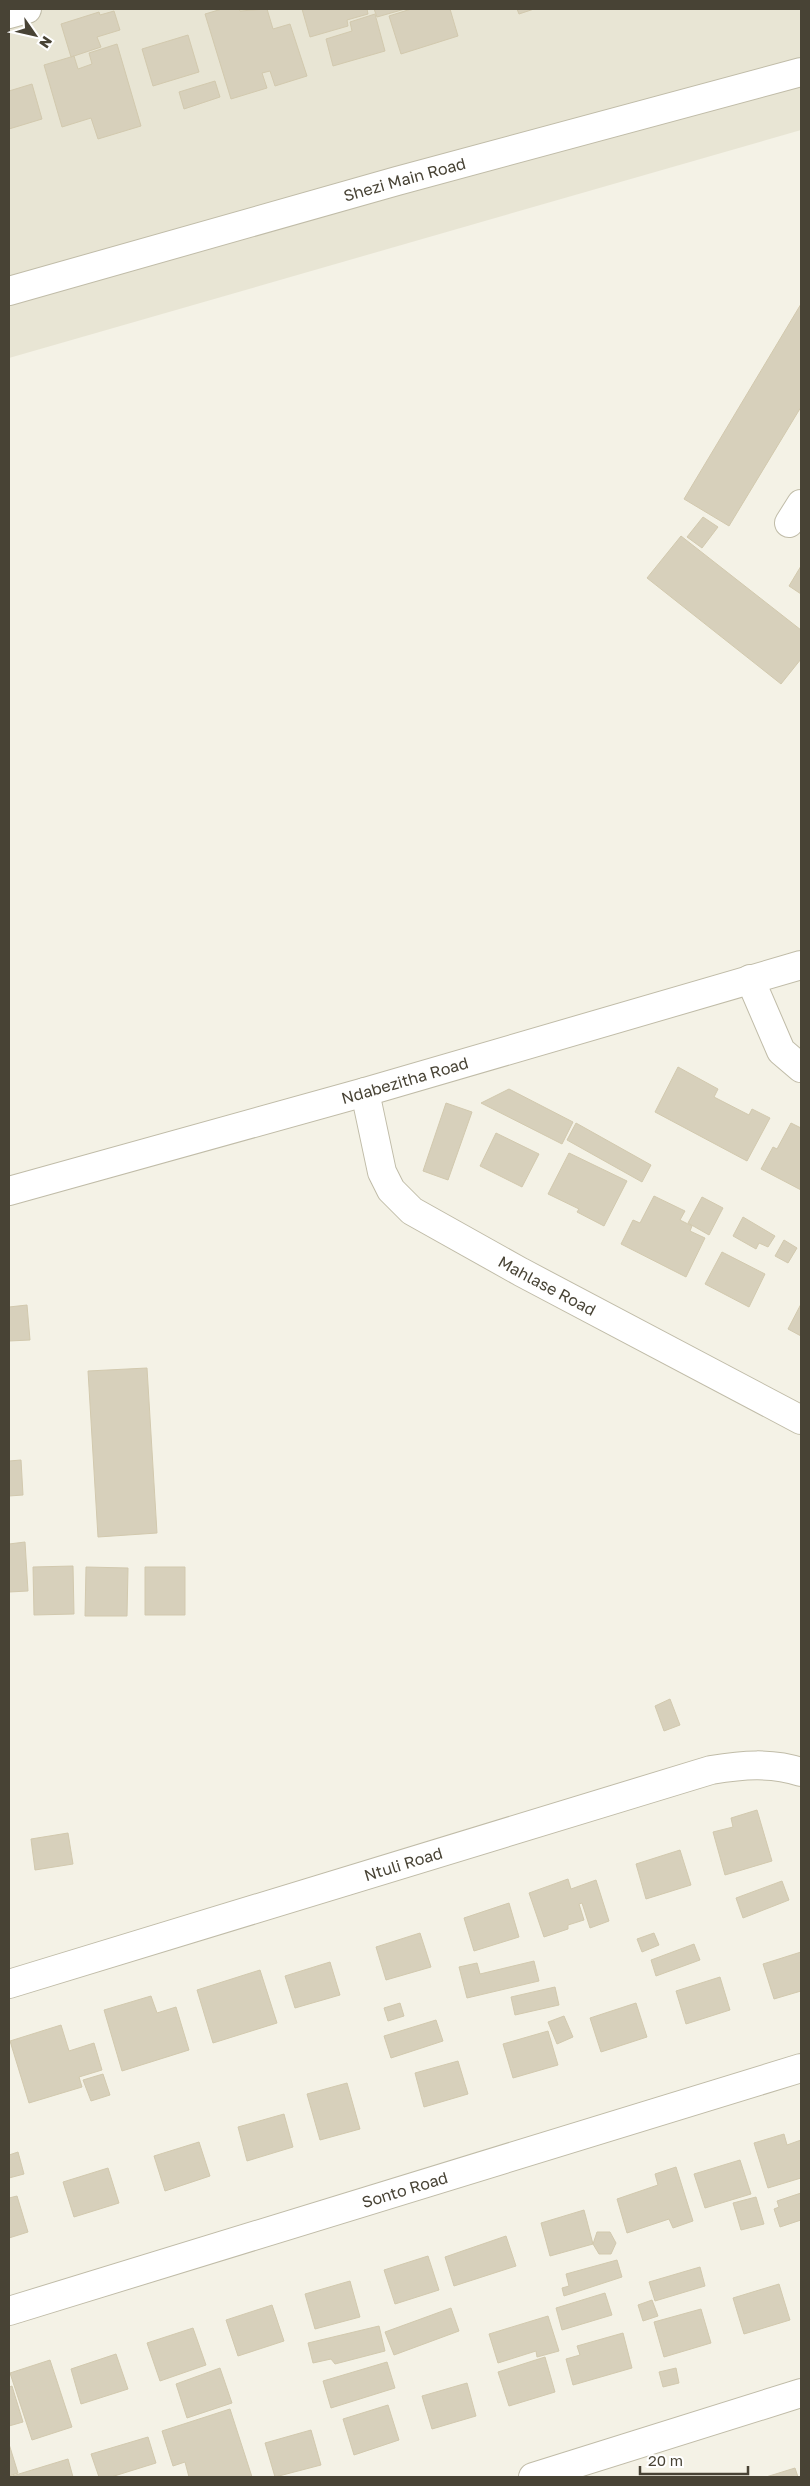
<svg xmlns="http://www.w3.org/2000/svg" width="810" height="2486" font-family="'Golos Text',sans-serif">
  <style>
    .residential { fill: #e8e5d4 }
    .building { fill: #d7d0bb; stroke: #d2c9ae }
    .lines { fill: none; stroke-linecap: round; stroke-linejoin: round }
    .minor-casing { stroke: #c0bca8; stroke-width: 30 }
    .tertiary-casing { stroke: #c0bca8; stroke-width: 30 }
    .minor { stroke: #fff; stroke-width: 28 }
    .tertiary { stroke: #fff; stroke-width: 28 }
    .labels { text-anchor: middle; stroke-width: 5; stroke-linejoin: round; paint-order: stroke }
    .street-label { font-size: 16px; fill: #484335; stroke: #fff }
  </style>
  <rect width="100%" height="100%" fill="#f4f2e6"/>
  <path class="residential" d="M9,9h792v121l-792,228z"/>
  <path class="building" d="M222,9h17l1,2 27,-2 6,20 17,-5 17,52 -32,10 -5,-15 -8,2 5,15 -36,11 -26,-85z
    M302,9h65l1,5 -21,6 1,6 -38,11z
    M374,9h31l-28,8z
    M411,9h39l8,27 -57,18 -12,-38z
    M517,9h17l-15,5z
    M114,11l6,19 -23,7 4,10 -30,10 -10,-33 38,-12 1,3z
    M375,14l10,37 -52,15 -7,-27 26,-8 -2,-9z
    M188,35l11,37 -46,14 -11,-37z
    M117,44l24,82 -43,13 -7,-21 -29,9 -18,-62 30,-9 4,13 14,-5 -3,-11z
    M215,81l5,16 -36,12 -5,-17z
    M32,84l10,35 -33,10v-38z
    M801,304v103l-72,119 -45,-27z
    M703,517l15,10 -16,21 -15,-11z
    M681,536l120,94v29l-20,25 -134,-106z
    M801,566v28l-12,-8z
    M678,1067l40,22 -4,8 35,18 3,-6 18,9 -23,43 -92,-49z
    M509,1089l64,33 -11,22 -81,-41z
    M446,1103l26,9 -24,68 -25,-9z
    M576,1123l75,42 -9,17 -75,-42z
    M791,1123l10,5v62l-40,-21 12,-22 4,2z
    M496,1133l43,21 -17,33 -42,-21z
    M569,1153l58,28 -23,45 -27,-14 2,-3 -31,-15z
    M654,1196l31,15 -5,9 12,6 -2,5 15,7 -19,39 -65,-33 12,-24 7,3z
    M702,1197l21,11 -14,27 -21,-12z
    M743,1217l32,19 -7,11 -9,-4 -3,6 -23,-13z
    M784,1240l13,8 -9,15 -13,-7z
    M722,1252l43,22 -16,33 -44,-23z
    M801,1304v32l-13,-7z
    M27,1305l3,35 -21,1v-34z
    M147,1368l10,165 -59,4 -10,-166z
    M21,1460l2,35 -14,1v-35z
    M25,1542l3,49 -19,1v-48z
    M73,1566l1,48 -40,1 -1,-48z
    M86,1567l42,1 -1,48h-42z
    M145,1567h40v48h-40z
    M670,1699l10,26 -16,6 -9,-25z
    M757,1810l15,51 -47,14 -12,-43 20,-5 -2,-9z
    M68,1833l5,31 -38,6 -4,-31z
    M680,1850l11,35 -45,14 -10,-35z
    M568,1879l3,10 25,-9 13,41 -19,7 -8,-25 -3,1 5,16 -16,5v4l-24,8 -15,-44z
    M782,1881l7,19 -46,18 -7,-20z
    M509,1903l10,34 -45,14 -10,-33z
    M420,1933l11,34 -45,13 -10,-33z
    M654,1933l5,12 -17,7 -5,-13z
    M694,1944l6,16 -44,16 -5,-16z
    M801,1952v39l-27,8 -11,-35z
    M534,1961l5,20 -72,17 -8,-31 18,-4 3,11z
    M330,1962l10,33 -45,13 -10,-32z
    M260,1970l17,53 -64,20 -16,-53z
    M720,1977l10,33 -44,14 -10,-33z
    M555,1987l4,18 -44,10 -4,-18z
    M151,1996l6,17 19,-6 13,43 -67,21 -18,-61z
    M400,2003l4,13 -16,5 -4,-13z
    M636,2003l11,34 -46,15 -11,-34z
    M564,2016l9,21 -16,7 -9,-22z
    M436,2020l7,21 -52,17 -7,-22z
    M61,2025l8,26 25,-8 8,27 -23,7 3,10 -53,16 -19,-62z
    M548,2031l10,34 -45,13 -10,-34z
    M458,2061l10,33 -44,13 -9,-34z
    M103,2074l7,21 -19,6 -8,-21z
    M347,2083l13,46 -40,11 -13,-46z
    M284,2114l9,33 -46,14 -9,-34z
    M784,2134l3,11 14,-5v38l-33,10 -14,-45z
    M199,2142l11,34 -45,15 -11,-35z
    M18,2152l6,22 -15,4v-23z
    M740,2160l11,34 -46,14 -11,-34z
    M676,2167l17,54 -20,7 -4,-9 -42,14 -10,-34 41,-14 -3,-11z
    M108,2168l11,35 -45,14 -11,-35z
    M801,2193v27l-21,7 -6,-18 5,-2 -2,-6z
    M17,2196l11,36 -19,6v-40z
    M756,2197l8,27 -23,6 -8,-27z
    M584,2210l9,34 -43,12 -9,-33z
    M597,2232h13l6,11 -5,11h-12l-6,-10z
    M506,2236l10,30 -62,20 -9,-29z
    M428,2256l11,34 -44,14 -11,-34z
    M617,2260l5,17 -58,19 -2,-8 7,-2 -3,-12z
    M700,2267l5,19 -50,15 -6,-19z
    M350,2281l10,36 -45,12 -10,-35z
    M779,2284l11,36 -46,14 -11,-36z
    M605,2293l7,22 -50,15 -6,-22z
    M652,2300l6,16 -15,5 -5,-16z
    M272,2305l12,36 -46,15 -12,-36z
    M451,2308l8,23 -65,24 -9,-23z
    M701,2309l10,34 -47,14 -10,-35z
    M548,2316l11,35 -22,6 -1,-6 -38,12 -9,-29z
    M379,2326l6,25 -50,13 -4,-5 -18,4 -5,-20z
    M193,2328l13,37 -46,16 -13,-38z
    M623,2333l9,35 -59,17 -7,-26 14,-4 -3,-9z
    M116,2354l12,35 -47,15 -10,-35z
    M545,2357l10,35 -46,14 -11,-34z
    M50,2360l22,67 -40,13 -22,-67z
    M387,2362l8,26 -64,20 -8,-27z
    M220,2368l12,35 -45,15 -11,-34z
    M676,2368l3,15 -16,4 -4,-15z
    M467,2383l9,33 -44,13 -10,-33z
    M12,2386l11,36 -14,4v-39z
    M388,2405l11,35 -45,15 -11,-36z
    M230,2409l22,68h-63l-4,-15 -12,4 -11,-35z
    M311,2430l10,35 -46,12 -10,-34z
    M148,2437l8,26 -45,14h-12l-8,-23z
    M9,2444l9,29 -9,3z
    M68,2459l5,18h-64z
    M795,2468l3,9h-32z"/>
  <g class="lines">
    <defs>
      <g id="minor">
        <path d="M9,14l18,-5"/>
        <path d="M789,523l12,-19"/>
        <path d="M750,979l31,72 20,17"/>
        <path id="s1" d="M365,1092l17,80 9,18 21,21 109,61 280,148"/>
        <path id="s2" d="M9,1191l356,-99 436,-127"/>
        <path id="s3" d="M9,1984l702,-214c31,-5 60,-8 90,2"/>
        <path id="s4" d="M9,2311l792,-243"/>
        <path d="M533,2477l268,-84"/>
      </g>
      <g id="tertiary">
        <path id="s5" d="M9,291l388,-110 404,-109"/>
      </g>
    </defs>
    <use href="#minor" class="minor-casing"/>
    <use href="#tertiary" class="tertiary-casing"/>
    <use href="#minor" class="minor"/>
    <use href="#tertiary" class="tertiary"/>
  </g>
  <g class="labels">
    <g class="street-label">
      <text dy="6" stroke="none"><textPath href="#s5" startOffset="411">Shezi Main Road</textPath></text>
      <text dy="6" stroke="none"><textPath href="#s2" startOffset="411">Ndabezitha Road</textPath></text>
      <text dy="6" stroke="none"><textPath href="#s1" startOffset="286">Mahlase Road</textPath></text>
      <text dy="6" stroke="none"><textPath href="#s3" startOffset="412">Ntuli Road</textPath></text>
      <text dy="6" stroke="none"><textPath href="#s4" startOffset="414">Sonto Road</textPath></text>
    </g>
  </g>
  <rect width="810" height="2486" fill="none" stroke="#484335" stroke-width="20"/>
  <g transform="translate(35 35) rotate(124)" stroke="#ffffff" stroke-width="4" paint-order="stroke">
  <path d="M0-4L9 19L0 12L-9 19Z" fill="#484335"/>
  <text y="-8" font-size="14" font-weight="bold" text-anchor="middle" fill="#484335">N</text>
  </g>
  <path d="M640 2466v8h108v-8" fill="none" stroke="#484335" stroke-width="2.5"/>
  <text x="648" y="2466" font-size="15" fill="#484335" stroke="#ffffff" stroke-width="4" paint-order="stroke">20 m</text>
</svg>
